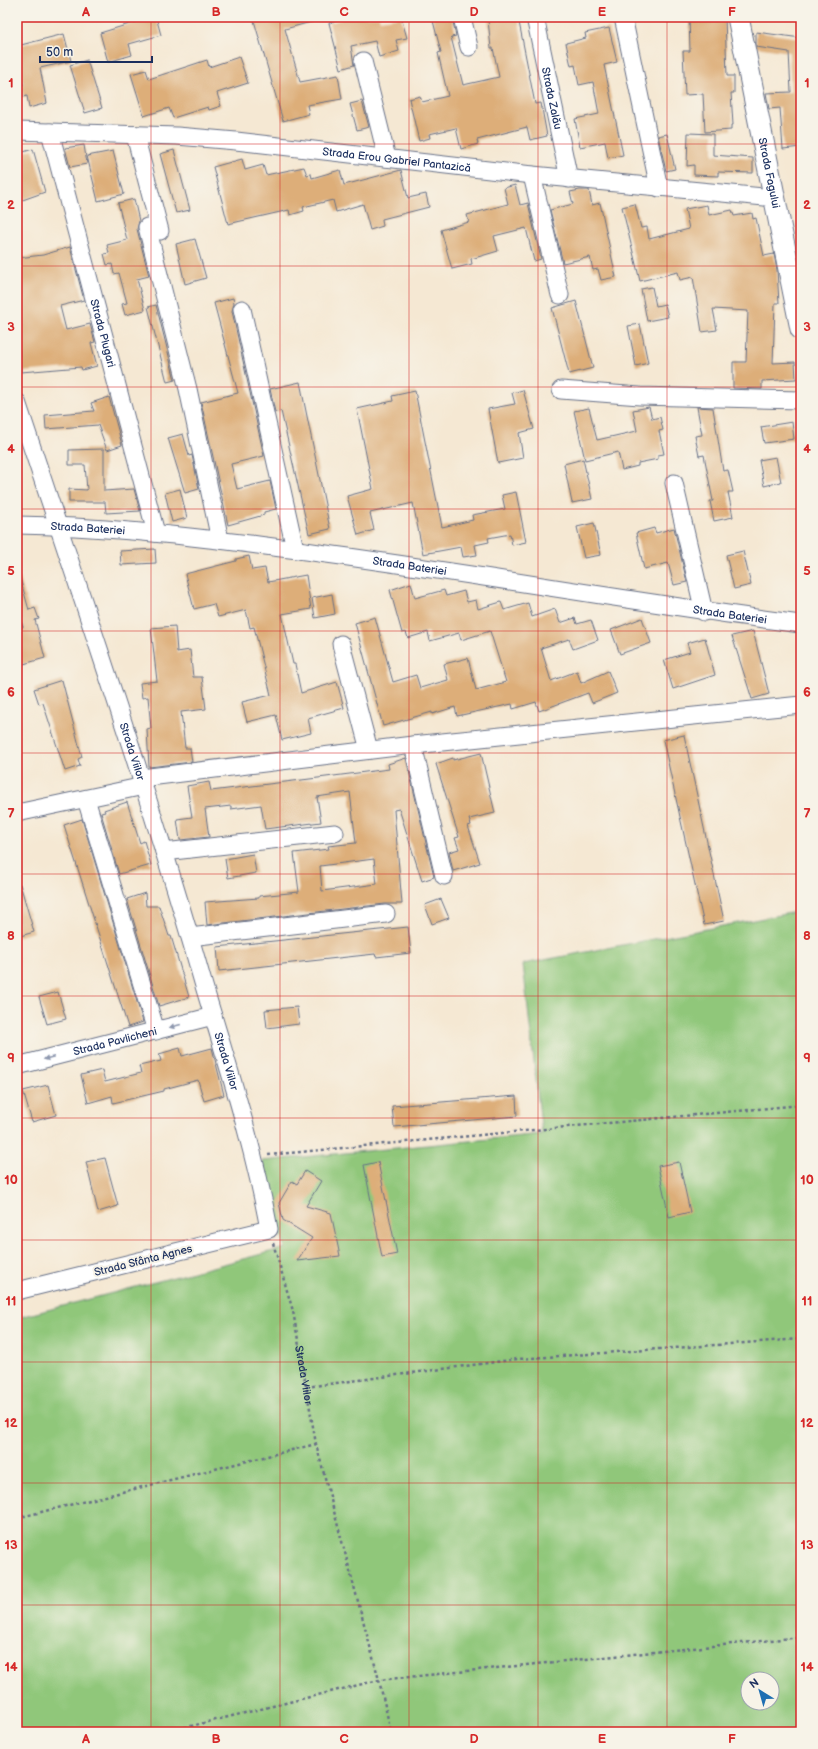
<svg xmlns="http://www.w3.org/2000/svg" width="818" height="1749" font-family="'Balsamiq Sans',sans-serif">
  <style>
    .green { fill: #90c77a; stroke: #567b6c; fill-rule: evenodd }
    .building { fill: #ddae79; fill-rule: evenodd }
    .lines { fill: none; stroke-linecap: round; stroke-linejoin: round }
    .minor-casing { stroke: #677087; stroke-width: 19 }
    .tertiary-casing { stroke: #677087; stroke-width: 23 }
    .path { stroke: #677087; stroke-width: 2.5; stroke-dasharray: 3 3; stroke-linecap: butt }
    .minor { stroke: #fff; stroke-width: 17 }
    .tertiary { stroke: #fff; stroke-width: 21 }
    .oneway { fill: #8d97ae }
    .grid { fill: none; stroke: #d62828; stroke-width: 1; stroke-opacity: 0.55 }
    .labels { text-anchor: middle; stroke-width: 4; stroke-linejoin: round; paint-order: stroke }
    .street-label { font-size: 11px; fill: #1b2f5e; stroke: #f7f3e8 }
    .neatline { fill: none; stroke: #d62828; stroke-width: 1.5 }
    .grid-label { font-size: 13px; text-anchor: middle; font-weight: bold; fill: #d62828 }
  </style>
  <rect width="100%" height="100%" fill="#f7f3e8"/>
  <filter id="ink" filterUnits="userSpaceOnUse"><feTurbulence type="fractalNoise" baseFrequency=".025" numOctaves="2"/><feDisplacementMap in="SourceGraphic" scale="8" xChannelSelector="R" yChannelSelector="G"/><feConvolveMatrix kernelMatrix="1 2 1 2 8 2 1 2 1" color-interpolation-filters="sRGB"/></filter>
  <filter id="wash" filterUnits="userSpaceOnUse"><feTurbulence type="fractalNoise" baseFrequency=".012" numOctaves="4" result="noise"/><feDisplacementMap in="SourceGraphic" scale="16" xChannelSelector="R" yChannelSelector="G"/><feGaussianBlur stdDeviation="0.9" result="paint"/><feColorMatrix in="noise" values="0 0 0 0 0 0 0 0 0 0 0 0 0 0 0 0 0 1.4 0 .05"/><feComposite in="paint" operator="in"/></filter>
  <g filter="url(#wash)">
    <rect width="100%" height="100%" fill="#f5e8d3"/>
    <path class="green" d="M801,911v821h-784v-414l268,-70 -23,-87 280,-27 -19,-170zM748,1679h24v24h-24z"/>
    <g id="blocks">
      <path class="building" d="M134,17h22l5,18 -32,9 3,11 -24,7 -8,-29 36,-11z
        M253,17h61l1,4 -30,8 15,53 38,-7 4,24 -35,6 2,9 -26,7z
        M350,17h29l1,3 21,-3 6,21 -11,2 3,11 -20,6 -4,-16 -24,5 3,19 -13,4 -12,-46z
        M432,17h20l4,19 -5,1 12,48 36,-8 -6,-29h-2l-3,-28h4v-3h26l17,87 6,-1 6,33 -17,4 -3,-13 -50,13 1,4 -17,5 -5,-21 -27,6 1,4 -11,3 -10,-42 11,-3 2,6 26,-6 -10,-43 3,-1z
        M689,17h36l2,59h7v17h-3l2,32h-2v5l-26,2 -2,-38 -18,1 -2,-44h7z
        M609,28l8,34 -13,3 19,90 -15,3 -3,-16 -25,5 -5,-28 24,-5 -6,-32 -14,3 -4,-20 -4,1 -5,-23 20,-5 -1,-5z
        M756,32l45,6v109l-18,2 -3,-41 -11,1 -3,-16 25,-1 -2,-40 -33,-5z
        M64,34l7,27 -31,7 7,35 -18,5 -2,-12 -4,1 -2,-12h2l-6,-26v-13z
        M239,57l9,26 -31,10 4,13 -12,4 -1,-3 -35,11 -4,-10 -25,8 -13,-42 15,-4 3,9 58,-19 2,7z
        M87,60l15,48 -17,5 -15,-48z
        M362,101l7,26 -12,3 -7,-26z
        M688,133l25,1v21l40,3v15l-35,-1v4l-24,-1v-10l-7,1z
        M667,134l8,35 -9,2 -8,-35z
        M84,145l3,19 -17,3 -5,-19z
        M33,149l12,43 -28,10v-48z
        M174,150l16,60 -14,3 -16,-59z
        M113,151l11,43 -26,7 -11,-45z
        M242,159l3,11 18,-5 3,10 38,-8 3,8 4,-1 1,4 28,-8 4,15 57,-15 7,28 18,-4 3,13 -47,12 1,7 -13,4 -7,-26 -27,8 -3,-12 -30,7 1,4 -14,4 -1,-5 -61,14 -15,-57z
        M515,185l5,20 8,-2 13,56 -7,2 -8,-33 -32,8 4,15 -27,8 1,5 -20,5 -11,-39 28,-8 -2,-7 41,-11 -4,-16z
        M580,190h9l3,15 8,-2 16,74 -15,3 -3,-11 -5,1 -3,-13 -27,6 -13,-53 23,-6 -3,-12z
        M134,199l5,22 -2,8 12,47 -12,3 8,31 -20,5 -3,-11 5,-1 -8,-30 -5,1 -2,-10 -5,1 -3,-11 5,-1 -2,-8 20,-5 -9,-37z
        M635,204l6,24 6,-1 2,12 40,-10 -4,-20 22,-4 2,10 23,-5 2,6 18,-3 1,6 3,-1 8,38 10,-2 3,16 2,33h-4l-2,60 22,-1 1,17 -34,2v8l-29,-1v-26h13l2,-51 -35,-2 4,21 -15,2 -9,-55 -13,3 -2,-8 -38,9 -18,-74z
        M195,239l11,39 -21,6 -9,-40z
        M70,247l14,53 -24,6 6,24 24,-6 5,18 -4,1 6,23 -15,4 -1,-3 -60,5 -2,-23h-2v-91l26,-3z
        M652,287l4,19 9,-2 3,13 -21,4 -6,-32z
        M233,298l1,5 -2,8 32,145 -33,8 6,25 33,-8 6,28 -12,3v3l-36,10 -27,-123 37,-9 -24,-90z
        M576,301l17,67 -24,6 -17,-66z
        M156,305l19,75 -8,2 -19,-75z
        M640,324l8,39 -12,3 -8,-40z
        M300,382l30,147 -21,5 -28,-123 -6,1 -5,-23z
        M523,390l11,39 -15,4 4,25 -25,5 -10,-54 27,-5 -3,-11z
        M415,391l27,136 31,-7 -1,-5 33,-6 -3,-14 14,-3 10,50 -14,3 -2,-11 -22,4 1,4 -14,3 2,10 -14,2 -2,-10 -38,7 -10,-51 -43,10 4,17 -16,5 -11,-39 26,-7 -16,-80 36,-8 -1,-5z
        M109,397l13,48 -15,5 -9,-25 -52,4 -1,-14 49,-4 -3,-8z
        M649,407l3,12 8,-2 3,13 -4,1 5,23 -6,1v4l-20,4v3l-16,4 -4,-18 -33,8 -11,-49 15,-3 8,32 40,-9 -4,-21z
        M697,407l16,1 10,63 5,-1 5,22h-5l5,25 -19,4 -4,-20h3l-9,-46 -5,1 -4,-20 7,-1z
        M792,422l2,17 -30,4 -3,-16z
        M183,434l6,22 3,-1 7,34 -14,4 -17,-55z
        M104,449v42l30,-2 6,22 -34,2 -1,-11h-36v-13l18,1 -2,-25h-16v-15z
        M776,457l5,25 -17,4 -5,-26z
        M583,459l9,40 -20,4 -8,-39z
        M180,489l7,29 -15,4 -7,-29z
        M594,523l7,32 -17,3 -7,-31z
        M654,528l2,5 18,-5 13,54 -13,3 -6,-22 -24,6 -8,-36z
        M155,549l1,14 -35,2 -1,-14z
        M743,551l8,34 -17,4 -8,-34z
        M249,556l3,14 13,-2 3,14 38,-7 5,34 -29,5 11,50h2l6,29 36,-11 7,26 -36,10 3,15 -29,7 -6,-25 -29,7 -5,-20 29,-7 -17,-68 -4,1 -4,-18 -28,7 -4,-13 -20,5 -9,-35 51,-13v-2z
        M20,578l9,32 6,-2 4,11 -4,1 10,38 -25,7 -3,-14v-22l6,-2 -6,-19v-29z
        M411,583l4,15 29,-8 2,6 18,-5 3,11 9,-2 2,9 23,-7 3,8 24,-7 4,14 23,-8 5,14 15,-5 2,6 14,-4 7,20 -25,9 -4,-10 -28,9 10,33 26,-10 4,12 27,-12 9,22 -25,10 -4,-10 -49,18 -3,-9 -23,7 -1,-5 -55,12 -2,-9 -23,7v-2l-49,14 -28,-103 20,-6 18,65 23,-7 4,13 28,-8 -4,-16 24,-6 8,32 30,-8 -16,-51 -29,9 -2,-7 -29,8 -2,-9 -20,6 -2,-6 -4,1 -12,-43z
        M332,594l3,20 -20,4 -3,-20z
        M642,618l9,25 -31,11 -9,-24z
        M175,626l2,26 13,-2 3,27h9l4,32 -25,3 4,36h5l2,14 -43,5 -2,-38 4,-1 -3,-31 -6,1 -2,-15 17,-2 -6,-53z
        M753,631l16,63 -17,5 -20,-63z
        M705,638l10,37 -42,14 -9,-29 26,-8 -3,-9z
        M62,680l20,77 -4,2 2,7 -15,5 -22,-68 -4,1 -5,-15z
        M684,735l40,186 -20,4 -41,-185z
        M481,753l14,60 -26,6 2,6 -3,1 12,37 -27,8 -4,-19 10,-3 -4,-11 4,-1 -23,-73 17,-6v2z
        M406,758l28,119 -12,4 -23,-72 -5,1 8,94h-17l-178,21 -2,-23 54,-4v-2l40,-4 -5,-39 35,-4 -1,-3 28,-3 -6,-51 -33,5 4,25 -56,7 -4,-24 -30,4v-3l-26,3 4,28 -29,3 -3,-21 15,-2 -5,-31 22,-4 2,9 107,-13 71,-9 -1,-5zM374,859l3,25 -55,7 -2,-25z
        M127,802l13,41 4,-2 7,24 -32,9 -18,-61 4,-1 -1,-2z
        M82,819l61,203 -15,5 -64,-202z
        M253,854l3,19 -28,5 -3,-19z
        M17,884h3l14,48 -17,5z
        M145,893l1,13h13l10,30h2l18,61 -30,9 -32,-107z
        M441,899l8,19 -17,6 -7,-19z
        M408,927l3,26 -35,4 -1,-3 -156,17 -2,-24z
        M58,992l8,27 -19,5 -8,-27z
        M297,1007l2,17 -32,4 -2,-18z
        M180,1048l2,8 30,-8 12,47 -20,6 -6,-21 -34,9v2l-51,12 -1,-7 -24,7 -7,-28 21,-5 3,12 36,-9 -2,-7 22,-5 -2,-7z
        M48,1085l8,30 -24,7 -9,-31z
        M516,1096l1,20 -123,11 -2,-21z
        M105,1158l13,48 -20,6 -12,-50z
        M378,1162l19,92 -15,3 -18,-92z
        M679,1162l11,50 -21,5 -11,-51z
        M305,1171l16,10 -15,25 25,7 9,43 -43,5 15,-23 -29,-18 -4,-17 13,-22 5,3z"/>
    </g>
  </g>
  <g filter="url(#ink)">
    <use href="#blocks" fill-opacity="0" stroke="#677087" stroke-width="1"/>
    <g class="lines">
      <defs>
        <g id="minor">
          <path d="M462,17l7,30"/>
          <path id="s2" d="M535,17l34,162"/>
          <path d="M623,17l36,171"/>
          <path d="M363,61l24,97"/>
          <path id="s3" d="M17,131l160,5 59,5 296,34 243,23"/>
          <path id="s4" d="M50,132l106,401"/>
          <path d="M135,135l25,96"/>
          <path d="M532,175l28,120"/>
          <path d="M147,227l41,162 32,151"/>
          <path d="M242,309l53,240"/>
          <path d="M561,390l79,6 161,4"/>
          <path id="s5" d="M17,402c64,194 131,387 187,584 24,80 50,161 65,243l-252,62"/>
          <path d="M674,483l30,129"/>
          <path id="s6" d="M17,525c81,1 161,10 241,20 182,22 362,56 543,79"/>
          <path d="M341,644l28,106"/>
          <path d="M413,745l31,131"/>
          <path d="M141,778l272,-33 388,-40"/>
          <path d="M86,799l70,232"/>
          <path d="M17,813l127,-27"/>
          <path d="M164,852l171,-19"/>
          <path d="M190,937l196,-23"/>
          <path id="s7" d="M17,1066l196,-50"/>
        </g>
        <g id="tertiary">
          <path id="s8" d="M738,17l63,312"/>
        </g>
      </defs>
      <use href="#minor" class="minor-casing"/>
      <use href="#tertiary" class="tertiary-casing"/>
      <g class="path">
        <path d="M268,1155l533,-50"/>
        <path id="s1" d="M273,1243l20,68 23,133 63,236 12,52"/>
        <path d="M306,1387l212,-28 283,-20"/>
        <path d="M17,1518l299,-74"/>
        <path d="M167,1732l212,-52 422,-43"/>
      </g>
      <use href="#minor" class="minor"/>
      <use href="#tertiary" class="tertiary"/>
    </g>
    <defs><path id="oneway-solid" d="M-6-.8H1V-3.2L6.5 0L1 3.2V.8H-6Z"/></defs>
    <g class="oneway">
      <use href="#oneway-solid" transform="translate(175 1026) rotate(165)"/>
      <use href="#oneway-solid" transform="translate(49 1058) rotate(166)"/>
    </g>
  </g>
  <path class="grid" d="M151,17v1715M280,17v1715M409,17v1715M538,17v1715M667,17v1715M17,144h784M17,266h784M17,387h784M17,509h784M17,631h784M17,753h784M17,874h784M17,996h784M17,1118h784M17,1240h784M17,1362h784M17,1483h784M17,1605h784"/>
  <g class="labels">
    <g class="street-label">
      <text dy="4" stroke="none"><textPath href="#s2" startOffset="83">Strada Zalău</textPath></text>
      <text dy="4" stroke="none"><textPath href="#s3" startOffset="381">Strada Erou Gabriel Pantazică</textPath></text>
      <text dy="4" stroke="none"><textPath href="#s8" startOffset="159">Strada Fagului</textPath></text>
      <text dy="4" stroke="none"><textPath href="#s4" startOffset="208">Strada Plugari</textPath></text>
      <text dy="4" stroke="none"><textPath href="#s6" startOffset="71">Strada Bateriei</textPath></text>
      <text dy="4" stroke="none"><textPath href="#s6" startOffset="395">Strada Bateriei</textPath></text>
      <text dy="4" stroke="none"><textPath href="#s6" startOffset="719">Strada Bateriei</textPath></text>
      <text dy="4" stroke="none"><textPath href="#s5" startOffset="368">Strada Viilor</textPath></text>
      <text dy="4" stroke="none"><textPath href="#s7" startOffset="101">Strada Pavlicheni</textPath></text>
      <text dy="4" stroke="none"><textPath href="#s5" startOffset="692">Strada Viilor</textPath></text>
      <text transform="translate(143 1260) rotate(-14)" y="4">Strada Sfânta Agnes</text>
      <text dy="4" stroke="none"><textPath href="#s1" startOffset="136">Strada Viilor</textPath></text>
    </g>
  </g>
  <rect width="818" height="1749" fill="none" stroke="#f7f3e8" stroke-width="44"/>
  <g transform="translate(760 1691) rotate(323)"><circle r="19" fill="#f7f3e8" stroke="#9fa5b1"/>
  <path d="M0-3L7 15L0 10L-7 15Z" fill="#1f6fb2"/>
  <text y="-6" font-size="11" font-weight="bold" text-anchor="middle" fill="#1b2f5e">N</text>
  </g>
  <path d="M40 56v6h112v-6" fill="none" stroke="#1b2f5e" stroke-width="2"/>
  <text x="46" y="56" font-size="12" fill="#1b2f5e" stroke="#f7f3e8" stroke-width="3" paint-order="stroke">50 m</text>
  <rect x="22" y="22" width="774" height="1705" class="neatline"/>
  <g class="grid-label">
    <text x="86" y="16">A</text>
    <text x="216" y="16">B</text>
    <text x="344" y="16">C</text>
    <text x="474" y="16">D</text>
    <text x="602" y="16">E</text>
    <text x="732" y="16">F</text>
    <text x="11" y="87">1</text>
    <text x="807" y="87">1</text>
    <text x="11" y="209">2</text>
    <text x="807" y="209">2</text>
    <text x="11" y="331">3</text>
    <text x="807" y="331">3</text>
    <text x="11" y="453">4</text>
    <text x="807" y="453">4</text>
    <text x="11" y="575">5</text>
    <text x="807" y="575">5</text>
    <text x="11" y="696">6</text>
    <text x="807" y="696">6</text>
    <text x="11" y="818">7</text>
    <text x="807" y="818">7</text>
    <text x="11" y="940">8</text>
    <text x="807" y="940">8</text>
    <text x="11" y="1062">9</text>
    <text x="807" y="1062">9</text>
    <text x="11" y="1184">10</text>
    <text x="807" y="1184">10</text>
    <text x="11" y="1305">11</text>
    <text x="807" y="1305">11</text>
    <text x="11" y="1427">12</text>
    <text x="807" y="1427">12</text>
    <text x="11" y="1549">13</text>
    <text x="807" y="1549">13</text>
    <text x="11" y="1671">14</text>
    <text x="807" y="1671">14</text>
    <text x="86" y="1743">A</text>
    <text x="216" y="1743">B</text>
    <text x="344" y="1743">C</text>
    <text x="474" y="1743">D</text>
    <text x="602" y="1743">E</text>
    <text x="732" y="1743">F</text>
  </g>
</svg>
